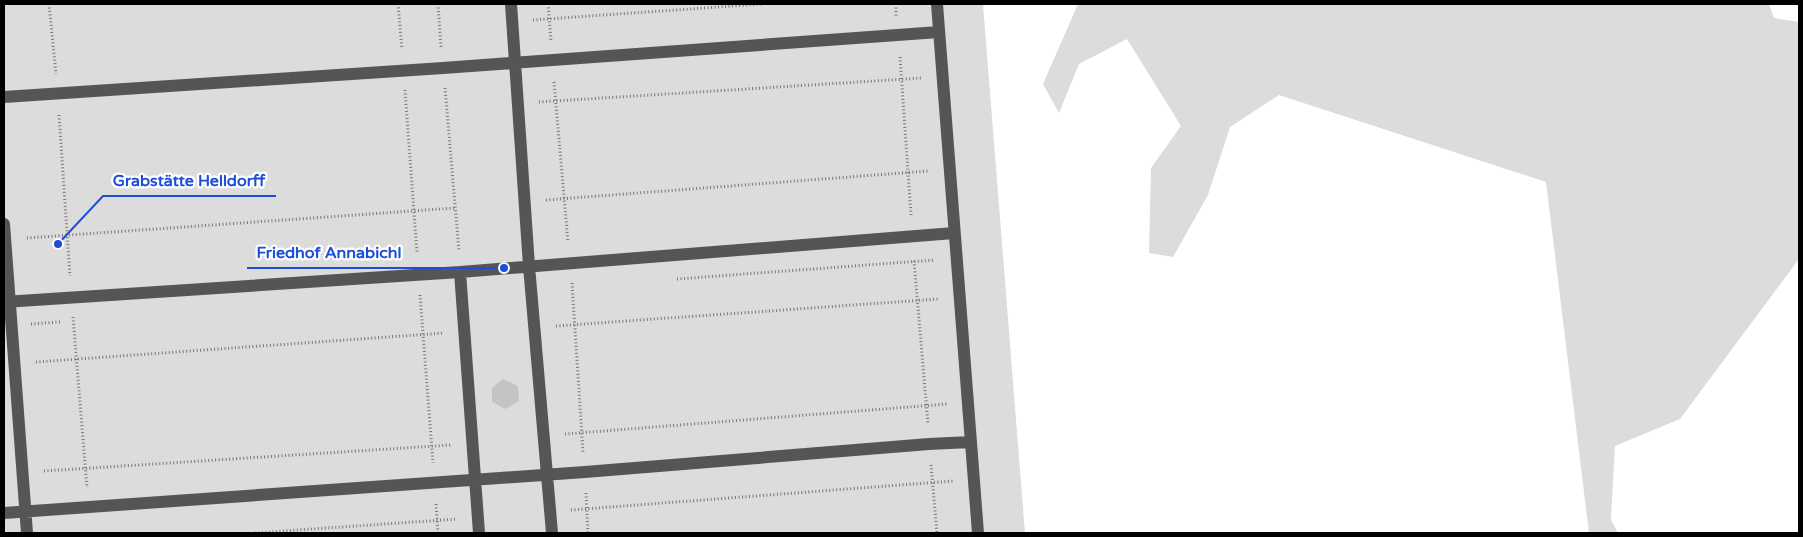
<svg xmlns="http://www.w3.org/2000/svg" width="1803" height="537" font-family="'Varela Round',sans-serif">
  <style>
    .green { fill: #dcdcdc }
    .building { fill: #c4c4c4 }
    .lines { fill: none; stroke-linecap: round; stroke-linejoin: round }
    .path { stroke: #777; stroke-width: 3; stroke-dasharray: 1 2.5; stroke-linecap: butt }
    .minor { stroke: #555; stroke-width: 12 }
    .leader { fill: none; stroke: #1d4ed8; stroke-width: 2 }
    .callout-dot { fill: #1d4ed8; stroke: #fff; stroke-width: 2 }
    .callout-label { font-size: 16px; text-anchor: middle; font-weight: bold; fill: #1d4ed8; stroke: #fff; stroke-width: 4.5; stroke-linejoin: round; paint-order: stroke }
  </style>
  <rect width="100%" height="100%" fill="#fff"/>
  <path class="green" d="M4,4h979l42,529h-1021z
    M1078,4h691l5,14 25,4v237l-119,160 -65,27 -4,74 7,13h-29l-43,-351 -267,-87 -49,32 -22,68 -35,62 -24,-4 2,-85 30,-42 -54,-87 -48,25 -20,49 -16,-29z"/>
  <path class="building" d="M503,379l15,7 1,15 -14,8 -13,-7v-14z"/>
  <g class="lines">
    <path class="path" d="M49,4l7,70
      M398,4l4,45
      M438,4l3,43
      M548,4l3,37
      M896,4v12
      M533,20l228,-16
      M900,57l11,158
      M554,82l14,160
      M445,88l14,163
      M405,90l12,163
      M539,102l383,-24
      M59,115l11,161
      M546,200l382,-29
      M27,238l428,-30
      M914,261l14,163
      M677,279l258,-19
      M572,283l11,169
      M420,295l13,168
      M73,317l14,171
      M31,324l29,-2
      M556,326l383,-27
      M36,362l408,-29
      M565,434l382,-30
      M931,465l6,68
      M44,471l407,-26
      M586,493l2,40
      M436,504l2,29
      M571,510l382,-29
      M255,533l202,-14"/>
    <path class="minor" d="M511,4l18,262 23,267
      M937,4l41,529
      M4,97l439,-29 496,-36
      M4,224l23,309
      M460,272l19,261
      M4,302l456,-30 494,-39
      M4,513l581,-41 344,-28 42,-2"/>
  </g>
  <path class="leader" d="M58 244L103 196H276M504 268L412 268H247"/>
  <g class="callout-dot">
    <circle cx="58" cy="244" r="5"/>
    <circle cx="504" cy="268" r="5"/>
  </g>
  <g class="callout-label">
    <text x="189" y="186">Grabstätte Helldorff</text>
    <text x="329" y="258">Friedhof Annabichl</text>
  </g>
  <rect width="1803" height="537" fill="none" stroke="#000000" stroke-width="10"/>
</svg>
